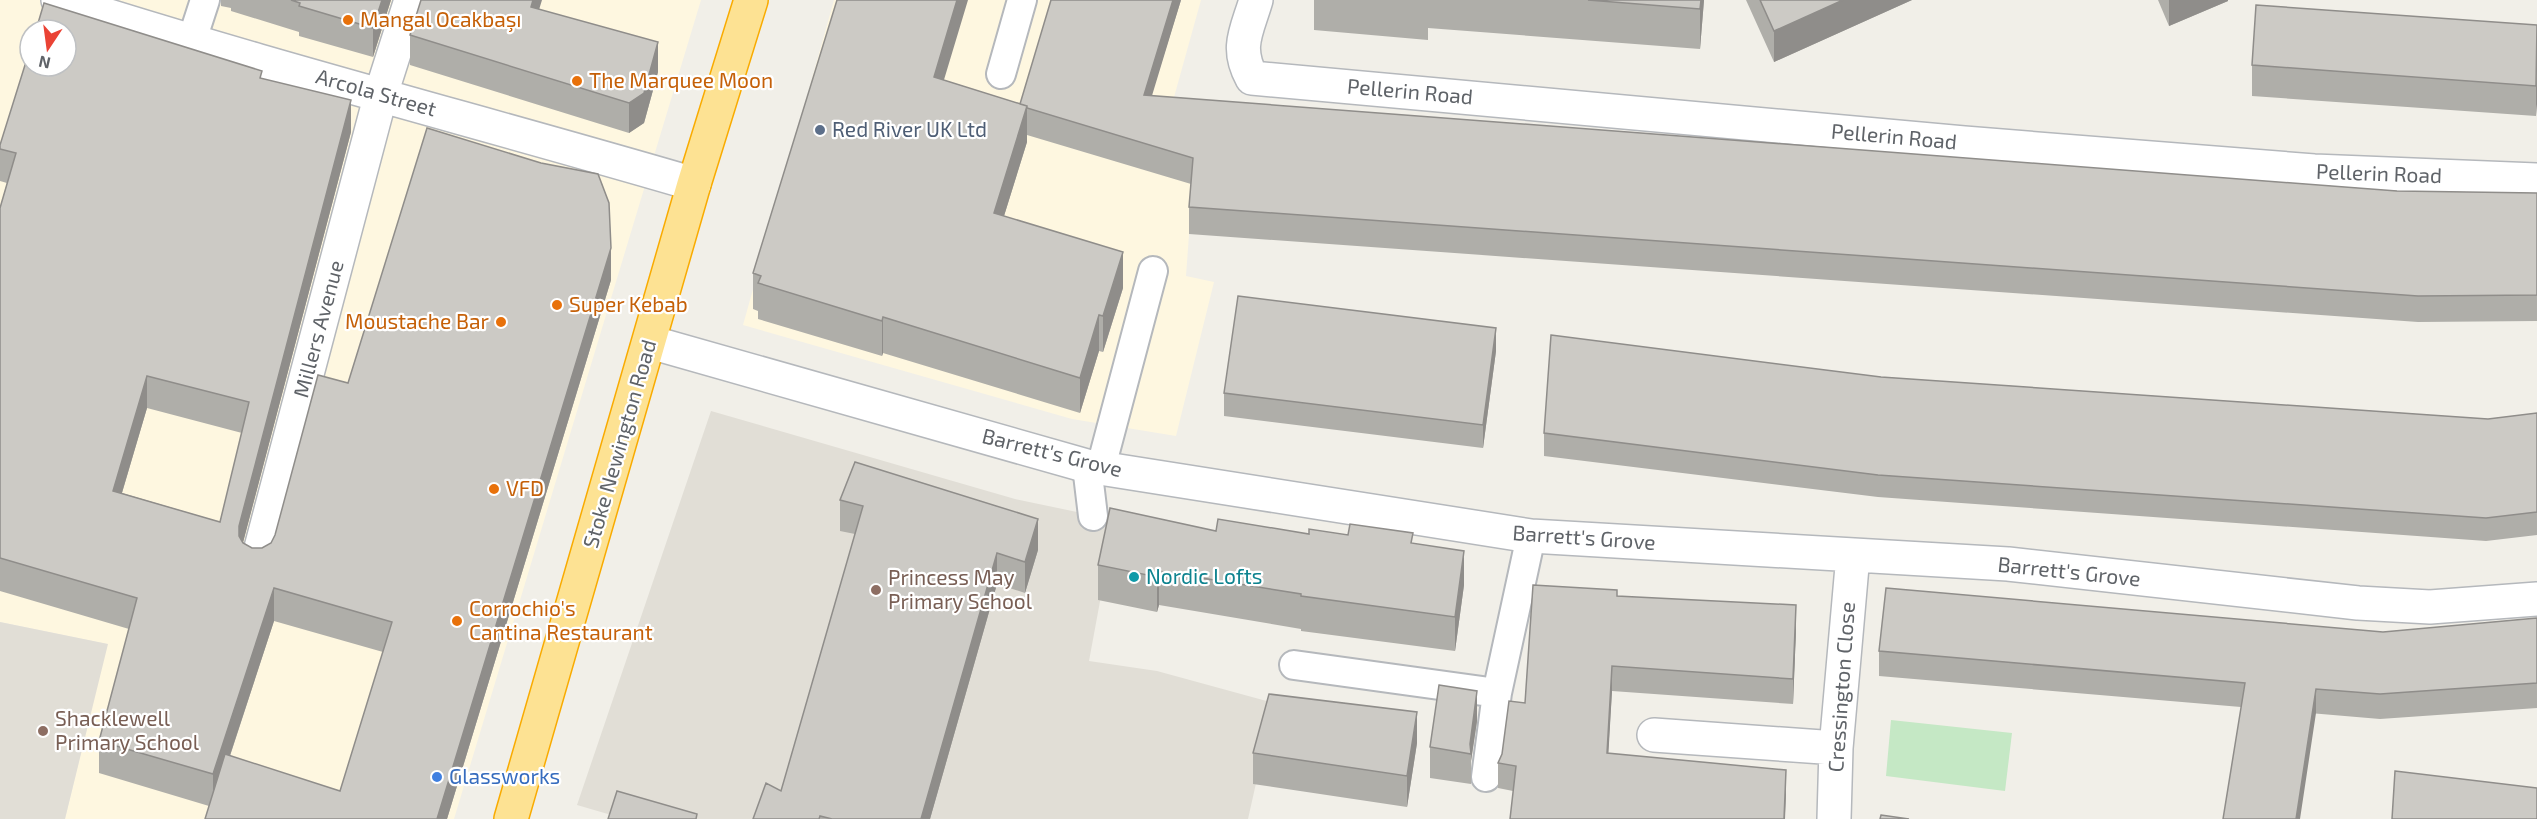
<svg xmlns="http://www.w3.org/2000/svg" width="2537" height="819" font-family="'Exo 2',sans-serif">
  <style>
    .commercial { fill: #fef7e0; fill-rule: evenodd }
    .education { fill: #e1ded6 }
    .green { fill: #c5e8c5 }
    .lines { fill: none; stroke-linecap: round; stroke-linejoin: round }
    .lane-casing { stroke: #b5b8bc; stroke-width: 32 }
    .street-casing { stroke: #b5b8bc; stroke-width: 36 }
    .highway-casing { stroke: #f9ab00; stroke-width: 36 }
    .lane { stroke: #fff; stroke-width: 28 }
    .street { stroke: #fff; stroke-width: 33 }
    .highway { stroke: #fde293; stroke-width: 33 }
    .wall { fill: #afaea9; fill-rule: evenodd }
    .shaded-wall { fill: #8f8d8a }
    .building { fill: #cccac5; stroke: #8f8d8a; stroke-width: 1.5; fill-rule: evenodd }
    .food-dot { fill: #e8710a; stroke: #fff; stroke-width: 2 }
    .service-dot { fill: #5c6f8a; stroke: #fff; stroke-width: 2 }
    .culture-dot { fill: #0f9aa8; stroke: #fff; stroke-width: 2 }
    .education-dot { fill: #8d6e63; stroke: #fff; stroke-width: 2 }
    .shop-dot { fill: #3f7fe0; stroke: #fff; stroke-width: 2 }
    .labels { text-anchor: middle; stroke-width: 4.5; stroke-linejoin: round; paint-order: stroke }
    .food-label { font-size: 21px; fill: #c56008; stroke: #fff; text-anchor: start }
    .street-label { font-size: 21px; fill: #5f6368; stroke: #fff }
    .service-label { font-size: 21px; fill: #4e5e75; stroke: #fff; text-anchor: start }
    .culture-label { font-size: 21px; fill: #0d838f; stroke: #fff; text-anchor: start }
    .education-label { font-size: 21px; fill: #785e54; stroke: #fff; text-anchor: start }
    .shop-label { font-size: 21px; fill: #366cbe; stroke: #fff; text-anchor: start }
  </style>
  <rect width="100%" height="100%" fill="#f1efe8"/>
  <path class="commercial" d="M0,0h701l-247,819h-389l42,-175 -107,-22zM30,30h36v36h-36z
    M834,0h367l-30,108 26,18 -11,150 28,6 -38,154 -104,-17 -329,-94z"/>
  <path class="education" d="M711,411l304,88 100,21 -26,141 68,10 117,32 -26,116h-623l-48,-14z
    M0,622l108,22 -43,175h-65z"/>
  <path class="green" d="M1891,720l121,13 -7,58 -119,-15z"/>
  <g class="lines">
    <defs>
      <path id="lane" d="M191,43l14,-43
        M1001,74l21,-74
        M1087,466l6,50
        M1101,467l52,-196
        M1294,665l203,28
        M1486,777l11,-84 34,-157"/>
      <path id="street" d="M58,0c210,67 424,122 636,184
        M1256,0c-9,31 -21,47 -4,78l712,65 350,28 223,9
        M650,342l437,124 444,70 477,28 350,39 72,4 107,-8
        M257,563l124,-469 30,-94
        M1654,735l182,13
        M1834,819l2,-71 17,-193"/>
      <path id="highway" d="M511,819l183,-635 57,-184"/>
    </defs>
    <use href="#lane" class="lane-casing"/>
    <use href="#street" class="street-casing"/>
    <use href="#highway" class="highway-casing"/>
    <use href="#lane" class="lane"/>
    <use href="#street" class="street"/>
    <use href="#highway" class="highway"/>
  </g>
  <path class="wall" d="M221,0h170l-18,57 -74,-21v-4l-68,-21v-3l-10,-2z
    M1181,0l-30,96 1246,95 140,2v128l-119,1 -1229,-88v-27l2,-23 -164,-49v7l-23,74 119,72 -20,64 -4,-1 -19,62 -197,-60 -1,3 -124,-37v-8l-5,-2v-36l191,-193 76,24z
    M1314,0h390l-4,49 -272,-21v12l-114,-10z
    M1746,0h166l-138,62z
    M2158,0h70v1l-59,25z
    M539,9l119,63 -14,51 -15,10 -219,-68v-30z
    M2537,25l-1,91 -284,-20v-31z
    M262,78l89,54 -108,410 9,6h10l9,-5 77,-160 263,-103 -164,539h-242l4,-13 -110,-33v-32l30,-112 -129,-38v-383l7,-25 -7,-2v-36zM147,408l95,25 -22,89 -98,-29zM274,621l109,31 -43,139 -110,-35z
    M1496,351l-13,97 -259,-32v-23z
    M1881,377l607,42 49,-6v122l-51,6 -608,-44 -334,-41v-23z
    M840,500l198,50 -13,43 -28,-9 -67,235h-177l28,-28 74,-257 -15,-3z
    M1216,531l93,3 104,10 51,41 -9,66 -154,-20v-2l-142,-24 -2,7 -59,-12v-35z
    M1617,596l179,34 -3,74 -181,-13 -4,63 178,41 -273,-4 -15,-3v-25l27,-60z
    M2537,618v90l-157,11 -501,-43v-25l504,-19z
    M1477,721l-6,40v23l-41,-6v-31z
    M1417,743l-10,64 -154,-23v-31z"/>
  <path class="shaded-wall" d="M382,0h9l-18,57v-29z
    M533,0h9l-11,36v-29z
    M957,0h11l-34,113v-36z
    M1173,0h8l-37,122v-27z
    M1701,0h3l-4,49v-40z
    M1843,0h69l-138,62v-31z
    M2169,0h59v1l-59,25z
    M658,42v30l-14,51 -15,10v-30z
    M2537,73v31l-1,12v-30z
    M351,100v32l-112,426v-32z
    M1027,106v36l-33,106v-35z
    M611,248v32l-164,539h-10z
    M1123,252v36l-20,64v-36z
    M1099,315v36l-19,62v-35z
    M883,317v36l-1,3v-35z
    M1496,328v23l-13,97v-23z
    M147,376v32l-34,115v-32z
    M1038,519v31l-13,43v-31z
    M1464,551v34l-9,66v-34z
    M997,553v31l-67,235h-9z
    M1159,571v34l-2,7v-35z
    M274,588v33l-61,186v-33z
    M1796,605v25l-3,74v-25z
    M1612,666v25l-5,87v-25z
    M2316,689v24l-16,106h-4z
    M1477,691v30l-6,40v-7l-1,-10z
    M1417,712v31l-10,64v-31z
    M1786,770v25l-1,24h-1z"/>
  <path class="building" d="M291,0h91l-9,28 -74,-22 1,-3z
    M421,0h112l-2,7 127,35 -14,51 -15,10 -219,-68z
    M837,0h120l-23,77 93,29 -33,107 129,39 -20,64 -4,-1 -19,63 -197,-61 -1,4 -124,-38 3,-7 -8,-3z
    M1051,0h122l-29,95 1253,96 140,2v102l-119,1 -1229,-89 4,-49 -166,-50v-2l-7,-2z
    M1588,0h113l-1,9z
    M1760,0h83l-69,31z
    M44,3l218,68 -2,7 91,22 -112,426v10l4,7 9,5h10l9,-5 4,-8 43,-160 30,8 79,-255 114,35 57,11 11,29 2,45 -174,571h-232l20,-65 115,37 52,-169 -118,-34 -61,186 -114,-33 38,-143 -137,-40v-350l16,-55 -16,-4v-4l30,-96v17h36v-36h-30zM147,376l102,26 -29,120 -107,-31z
    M2256,5l281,20 -1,61 -284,-21z
    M1238,296l258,32 -13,97 -259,-32z
    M1551,335l330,42 607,42 49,-6v99l-51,6 -608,-43 -334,-42z
    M855,462l183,57 -13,43 -28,-9 -76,266h-89l-12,-3 -1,3h-66l13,-36 15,8 82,-285 -23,-6z
    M1110,508l106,23 2,-12 91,15v-5l39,6 2,-11 63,9 -2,10 53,8 -9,66 -154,-21v-2l-142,-23 -2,6 -59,-12z
    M1533,585l84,5v6l179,9 -3,74 -181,-13 -5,87 179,17 -2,49h-274l6,-53 -18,-3 4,-9 7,-53 16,2z
    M1886,588l497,44 154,-14v65l-157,11 -64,-5 -20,130h-73l22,-136 -366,-32z
    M1439,685l38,6 -7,53 1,10 -41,-7z
    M1269,694l148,18 -10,64 -154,-23z
    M2395,771l142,17v31h-145z
    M617,791l80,23 -1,5h-88z
    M1881,815l28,4h-29z"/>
  <g class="food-dot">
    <circle cx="348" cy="20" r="6"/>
    <circle cx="577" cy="81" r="6"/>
    <circle cx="557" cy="305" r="6"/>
    <circle cx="501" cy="322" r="6"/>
    <circle cx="494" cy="489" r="6"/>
    <circle cx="457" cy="621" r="6"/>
  </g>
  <circle class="service-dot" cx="820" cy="130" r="6"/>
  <circle class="culture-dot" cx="1134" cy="577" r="6"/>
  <g class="education-dot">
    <circle cx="876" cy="590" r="6"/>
    <circle cx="43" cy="731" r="6"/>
  </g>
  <circle class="shop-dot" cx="437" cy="777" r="6"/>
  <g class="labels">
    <g class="food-label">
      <text x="360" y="27">Mangal Ocakbaşı</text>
      <text x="589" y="88">The Marquee Moon</text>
      <text x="569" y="312">Super Kebab</text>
      <text x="489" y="329" text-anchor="end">Moustache Bar</text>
      <text x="506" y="496">VFD</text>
      <text x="469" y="616">Corrochio's<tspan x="469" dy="24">Cantina Restaurant</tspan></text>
    </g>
    <g class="street-label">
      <text transform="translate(1410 92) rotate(5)" y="7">Pellerin Road</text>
      <text transform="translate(376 93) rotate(16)" y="7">Arcola Street</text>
      <text transform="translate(1894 137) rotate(5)" y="7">Pellerin Road</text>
      <text transform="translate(2379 174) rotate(2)" y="7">Pellerin Road</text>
      <text transform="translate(319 329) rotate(-75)" y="7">Millers Avenue</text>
      <text transform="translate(620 444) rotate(-74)" y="7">Stoke Newington Road</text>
      <text transform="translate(1052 453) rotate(14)" y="7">Barrett's Grove</text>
      <text transform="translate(1584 538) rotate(4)" y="7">Barrett's Grove</text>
      <text transform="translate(2069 572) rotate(6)" y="7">Barrett's Grove</text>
      <text transform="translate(1842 687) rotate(-86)" y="7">Cressington Close</text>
    </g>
    <g class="service-label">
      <text x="832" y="137">Red River UK Ltd</text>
    </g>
    <g class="culture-label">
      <text x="1146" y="584">Nordic Lofts</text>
    </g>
    <g class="education-label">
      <text x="888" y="585">Princess May<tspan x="888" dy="24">Primary School</tspan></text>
      <text x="55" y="726">Shacklewell<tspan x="55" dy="24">Primary School</tspan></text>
    </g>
    <g class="shop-label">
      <text x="449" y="784">Glassworks</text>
    </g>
  </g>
  <g transform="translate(48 48) rotate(193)"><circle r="28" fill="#ffffff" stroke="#bfc1c3" stroke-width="1.5"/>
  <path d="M0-4.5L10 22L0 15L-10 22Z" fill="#ea4335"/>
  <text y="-9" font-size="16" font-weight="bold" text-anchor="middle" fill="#5f6368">N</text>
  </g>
</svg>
